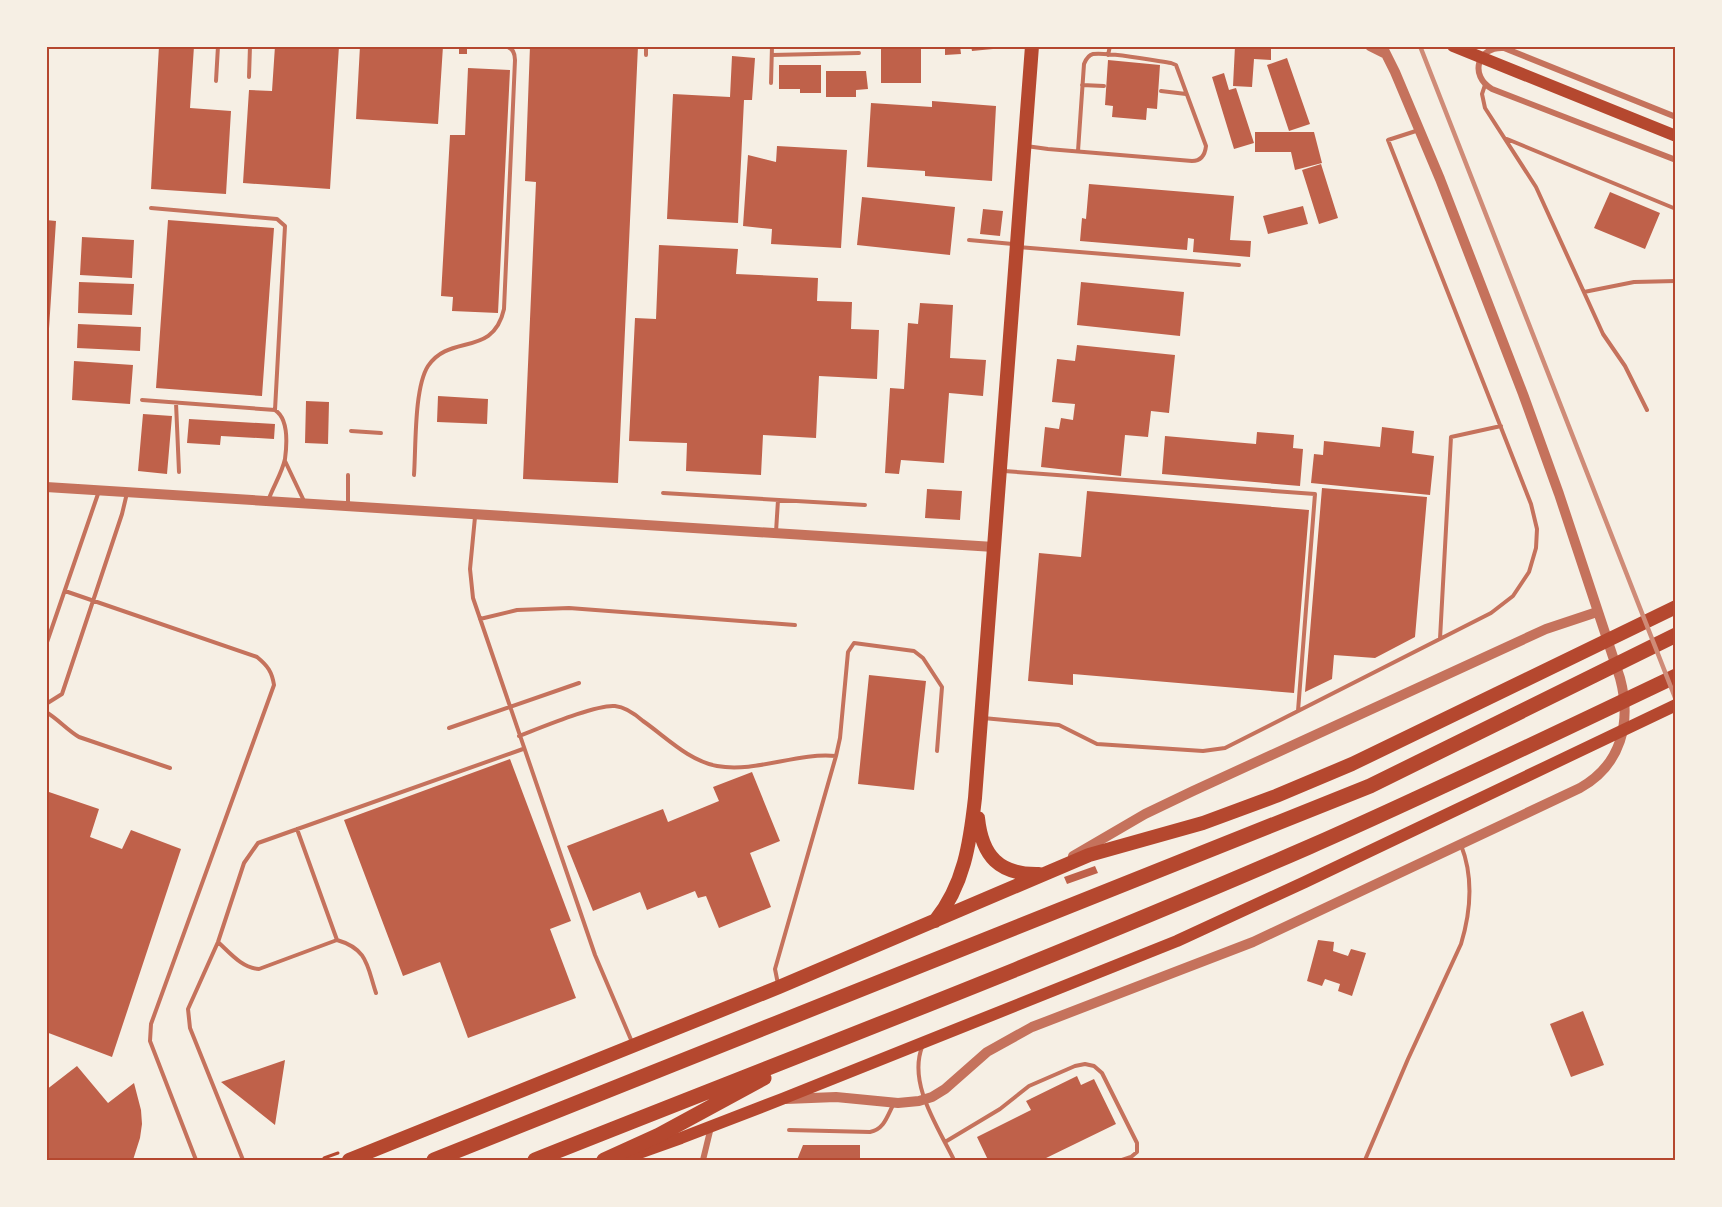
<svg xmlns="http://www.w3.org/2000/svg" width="1722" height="1207" font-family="'Fira Sans Condensed',sans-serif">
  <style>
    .building { fill: #bf614a }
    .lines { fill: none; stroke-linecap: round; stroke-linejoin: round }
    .path { stroke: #b5482f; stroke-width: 3 }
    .service { stroke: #c5725c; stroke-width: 4 }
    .minor { stroke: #c5725c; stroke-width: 6 }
    .tertiary { stroke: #c5725c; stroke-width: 10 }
    .secondary { stroke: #b5482f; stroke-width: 12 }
    .primary { stroke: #b5482f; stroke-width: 14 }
    .motorway { stroke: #b5482f; stroke-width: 15 }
    .rail { stroke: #cf8b77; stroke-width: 4.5 }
    .neatline { fill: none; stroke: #b5482f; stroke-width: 2 }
  </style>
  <rect width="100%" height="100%" fill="#f6efe4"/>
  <path class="building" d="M159,46h35l-4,62 41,3 -5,83 -75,-5z
    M275,46h64l-9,143 -87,-6 6,-93 23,1z
    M360,46h83l-5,78 -82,-5z
    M459,46h8v8h-8z
    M530,46h108l-20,437 -95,-4 13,-297 -11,-1z
    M881,46h40v37h-40z
    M945,46h15l1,8 -16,1z
    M971,46h22v3l-21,2z
    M1235,46l36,2v12l-17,-1 -2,28 -19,-1z
    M732,56l23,2 -3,42h-8l-6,123 -71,-4 6,-125 57,3z
    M1287,58l23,66 -21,7 -22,-66z
    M1108,60l52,5 -3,44 -10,-1 -1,12 -34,-3 1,-11 -8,-1z
    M779,65h42v28h-21v-4h-21z
    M468,68l42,2 -12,243 -46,-2 1,-14 -12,-1 9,-161h15z
    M826,71h40l2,18 -12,1v7h-30z
    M1224,73l5,17 7,-2 18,55 -20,6 -22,-72z
    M932,101l64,5 -4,75 -67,-5v-5l-58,-4 4,-64 61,4z
    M1255,132h59l8,31 -27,7 -4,-18h-36z
    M777,146l70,4 -6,98 -70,-4 1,-15 -29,-3 5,-71 28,7z
    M1321,164l17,54 -19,6 -17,-54z
    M1089,184l145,12 -4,44 21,1 -1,16 -57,-5 1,-13 -6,-1 -1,12 -107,-9 2,-23 4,1z
    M1610,192l50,21 -15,36 -51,-21z
    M862,197l93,10 -5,48 -93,-10z
    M1303,206l5,18 -40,10 -5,-18z
    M983,209l20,2 -3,25 -20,-2z
    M46,220l10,1 -8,123h-2z
    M168,220l106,8 -12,168 -106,-8z
    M82,237l52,3 -2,38 -52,-3z
    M659,245l79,4 -2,25 82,4 -1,23 35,1 -1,27 28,1 -2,49 -58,-3 -3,62 -53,-3 -2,40 -75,-4 1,-28 -58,-2 6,-123 21,1z
    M79,282l55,2 -2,31 -54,-2z
    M1081,282l103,10 -4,44 -103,-11z
    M920,303l33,2 -3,53 36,2 -3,36 -34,-3 -5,70 -43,-3 -2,14 -14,-1 5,-85 14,1 4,-66 10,1z
    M78,324l63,3 -1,24 -63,-3z
    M1077,345l98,10 -6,58 -18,-2 -3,26 -23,-2 -4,41 -80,-9 4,-40 14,2 2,-11 12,2 2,-16 -23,-2 5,-43 18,2z
    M74,361l59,4 -3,39 -58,-4z
    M438,396l50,3 -1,25 -50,-2z
    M306,401l23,1 -1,42 -23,-1z
    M143,414l29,2 -5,58 -29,-3z
    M189,419l86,5 -1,15 -53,-3 -1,9 -33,-2z
    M1382,427l32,4 -2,22 22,3 -4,39 -119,-12 3,-29 9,1 1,-14 56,6z
    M1257,432l37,3 -1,13 10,1 -3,37 -138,-12 3,-38 91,8z
    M1322,488l105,9 -12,140 -40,21 -41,-3 -2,24 -27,13z
    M927,489l35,2 -2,29 -35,-2z
    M1087,491l222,19 -15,183 -221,-19v11l-45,-4 11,-128 42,4z
    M869,675l57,6 -12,109 -56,-6z
    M510,759l61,162 -21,8 26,69 -108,40 -28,-76 -37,14 -59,-156z
    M752,772l28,69 -30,12 21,54 -52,21 -13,-32 -8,2 -3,-7 -48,19 -7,-18 -47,19 -26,-65 96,-37 5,13 51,-21 -6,-14z
    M46,791l53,18 -9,28 32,12 9,-19 50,19 -69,208 -66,-25z
    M1095,866l3,7 -31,11 -3,-7z
    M1318,940l16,2 -1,9 15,5 3,-7 15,4 -14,43 -14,-5 2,-7 -15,-5 -3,7 -15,-5z
    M1583,1011l21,54 -33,12 -21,-53z
    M285,1060l-10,65 -54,-43z
    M77,1066l31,37 26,-20 7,27 1,14 -2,14 -7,22h-87v-70z
    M1077,1076l4,9 13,-6 22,45 -74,36h-54l-11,-23 54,-27 -5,-9z
    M803,1145h57v15h-63z"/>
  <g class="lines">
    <path class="path" d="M325,1160l-1,-2 14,-5"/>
    <path class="service" d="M646,55v-9
      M772,55l87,-2
      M1108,55l2,-9
      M249,77l1,-31
      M216,81l2,-35
      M771,83l1,-37
      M1082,85l22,1
      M1485,85l-3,9 3,14 51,79 67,147 22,32 22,44
      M1161,91l25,3
      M1507,139l169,70
      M1026,146l22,3 144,12c9,0 13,-6 14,-15l-30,-81 -5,-2c-19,-3 -61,-11 -78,-9 -5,1 -7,5 -9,10l-6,87
      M151,208l126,11 8,7 -10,184
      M969,240l44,4
      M1018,247l221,18
      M1584,292l50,-10 42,-1
      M142,400l133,10c14,9 12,34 10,49 -3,14 -12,28 -17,42
      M176,403l3,69
      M351,431l30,2
      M285,461l19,40
      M1004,471l311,23 -17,217
      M414,475c2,-28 0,-87 14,-109 22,-33 65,-8 76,-57l11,-249c0,-8 -3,-13 -11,-14
      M663,493l202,12
      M348,506v-31
      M475,517l-5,52 3,29 122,357 37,87
      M776,532l2,-32
      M65,591l192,66c11,9 15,15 17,28l-123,339 -1,17 46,119
      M480,619l37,-9 52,-2 226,17
      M1440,639l11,-202 50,-11
      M46,645l53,-154
      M46,704l16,-10 60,-180 5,-21
      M46,712c12,7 21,18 33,25l91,31
      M983,718l76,7 38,19 106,7 22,-3 266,-135 22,-17 16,-24 7,-24 1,-19 -6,-25 -143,-364 31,-10
      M449,728l130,-45
      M519,736c21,-8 78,-32 96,-30 11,1 20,8 28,15 23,16 46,40 74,45 39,7 80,-14 119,-10
      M297,829l40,111
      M218,942c12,11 24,26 41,27l78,-29c31,9 30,26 39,53
      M778,984l-3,-15 61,-213 4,-18 8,-86 6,-9 60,8 9,7 19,29 -5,64
      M922,1047c-14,37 16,80 32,113
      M789,1130l81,2c14,-3 17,-15 23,-27
      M945,1142l55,-33 29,-23 46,-20 10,-2 9,2 8,7 35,70v9l-6,5 -9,3
      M243,1160l-53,-132 -2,-19 30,-67 26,-79 14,-20 265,-94
      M1365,1160l43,-101 53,-115c10,-33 13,-66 0,-99"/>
    <path class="minor" d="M1676,117l-172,-69c-27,-2 -35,28 -12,41l184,71
      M703,1160l8,-33"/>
    <path class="tertiary" d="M1370,46l16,8
      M46,487l948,60
      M1073,856l72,-42 48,-23 353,-162 51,-17
      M786,1099l50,-2 62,6 21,-2 13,-4 13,-8 42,-37 45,-25 221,-85 327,-154c41,-23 52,-65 40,-110l-61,-184 -36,-100 -83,-215 -45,-107 -13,-26"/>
    <path class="secondary" d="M1453,46l223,90
      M622,1159l59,-21 101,-39 395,-158 128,-59 371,-177"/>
    <path class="primary" d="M978,818c4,38 21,57 61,56
      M935,921c29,-36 35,-78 40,-123l57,-752
      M349,1160l430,-173 310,-132 114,-32 73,-27 76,-32 324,-157"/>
    <path class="motorway" d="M434,1160l936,-374 306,-151
      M535,1160c259,-103 519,-202 774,-313 123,-54 245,-113 367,-171
      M604,1160l55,-25 105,-57"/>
    <path class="rail" d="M1420,46l256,654"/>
  </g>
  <rect width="1722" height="1207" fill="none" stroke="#f6efe4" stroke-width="96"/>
  <rect x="48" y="48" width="1626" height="1111" class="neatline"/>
</svg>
